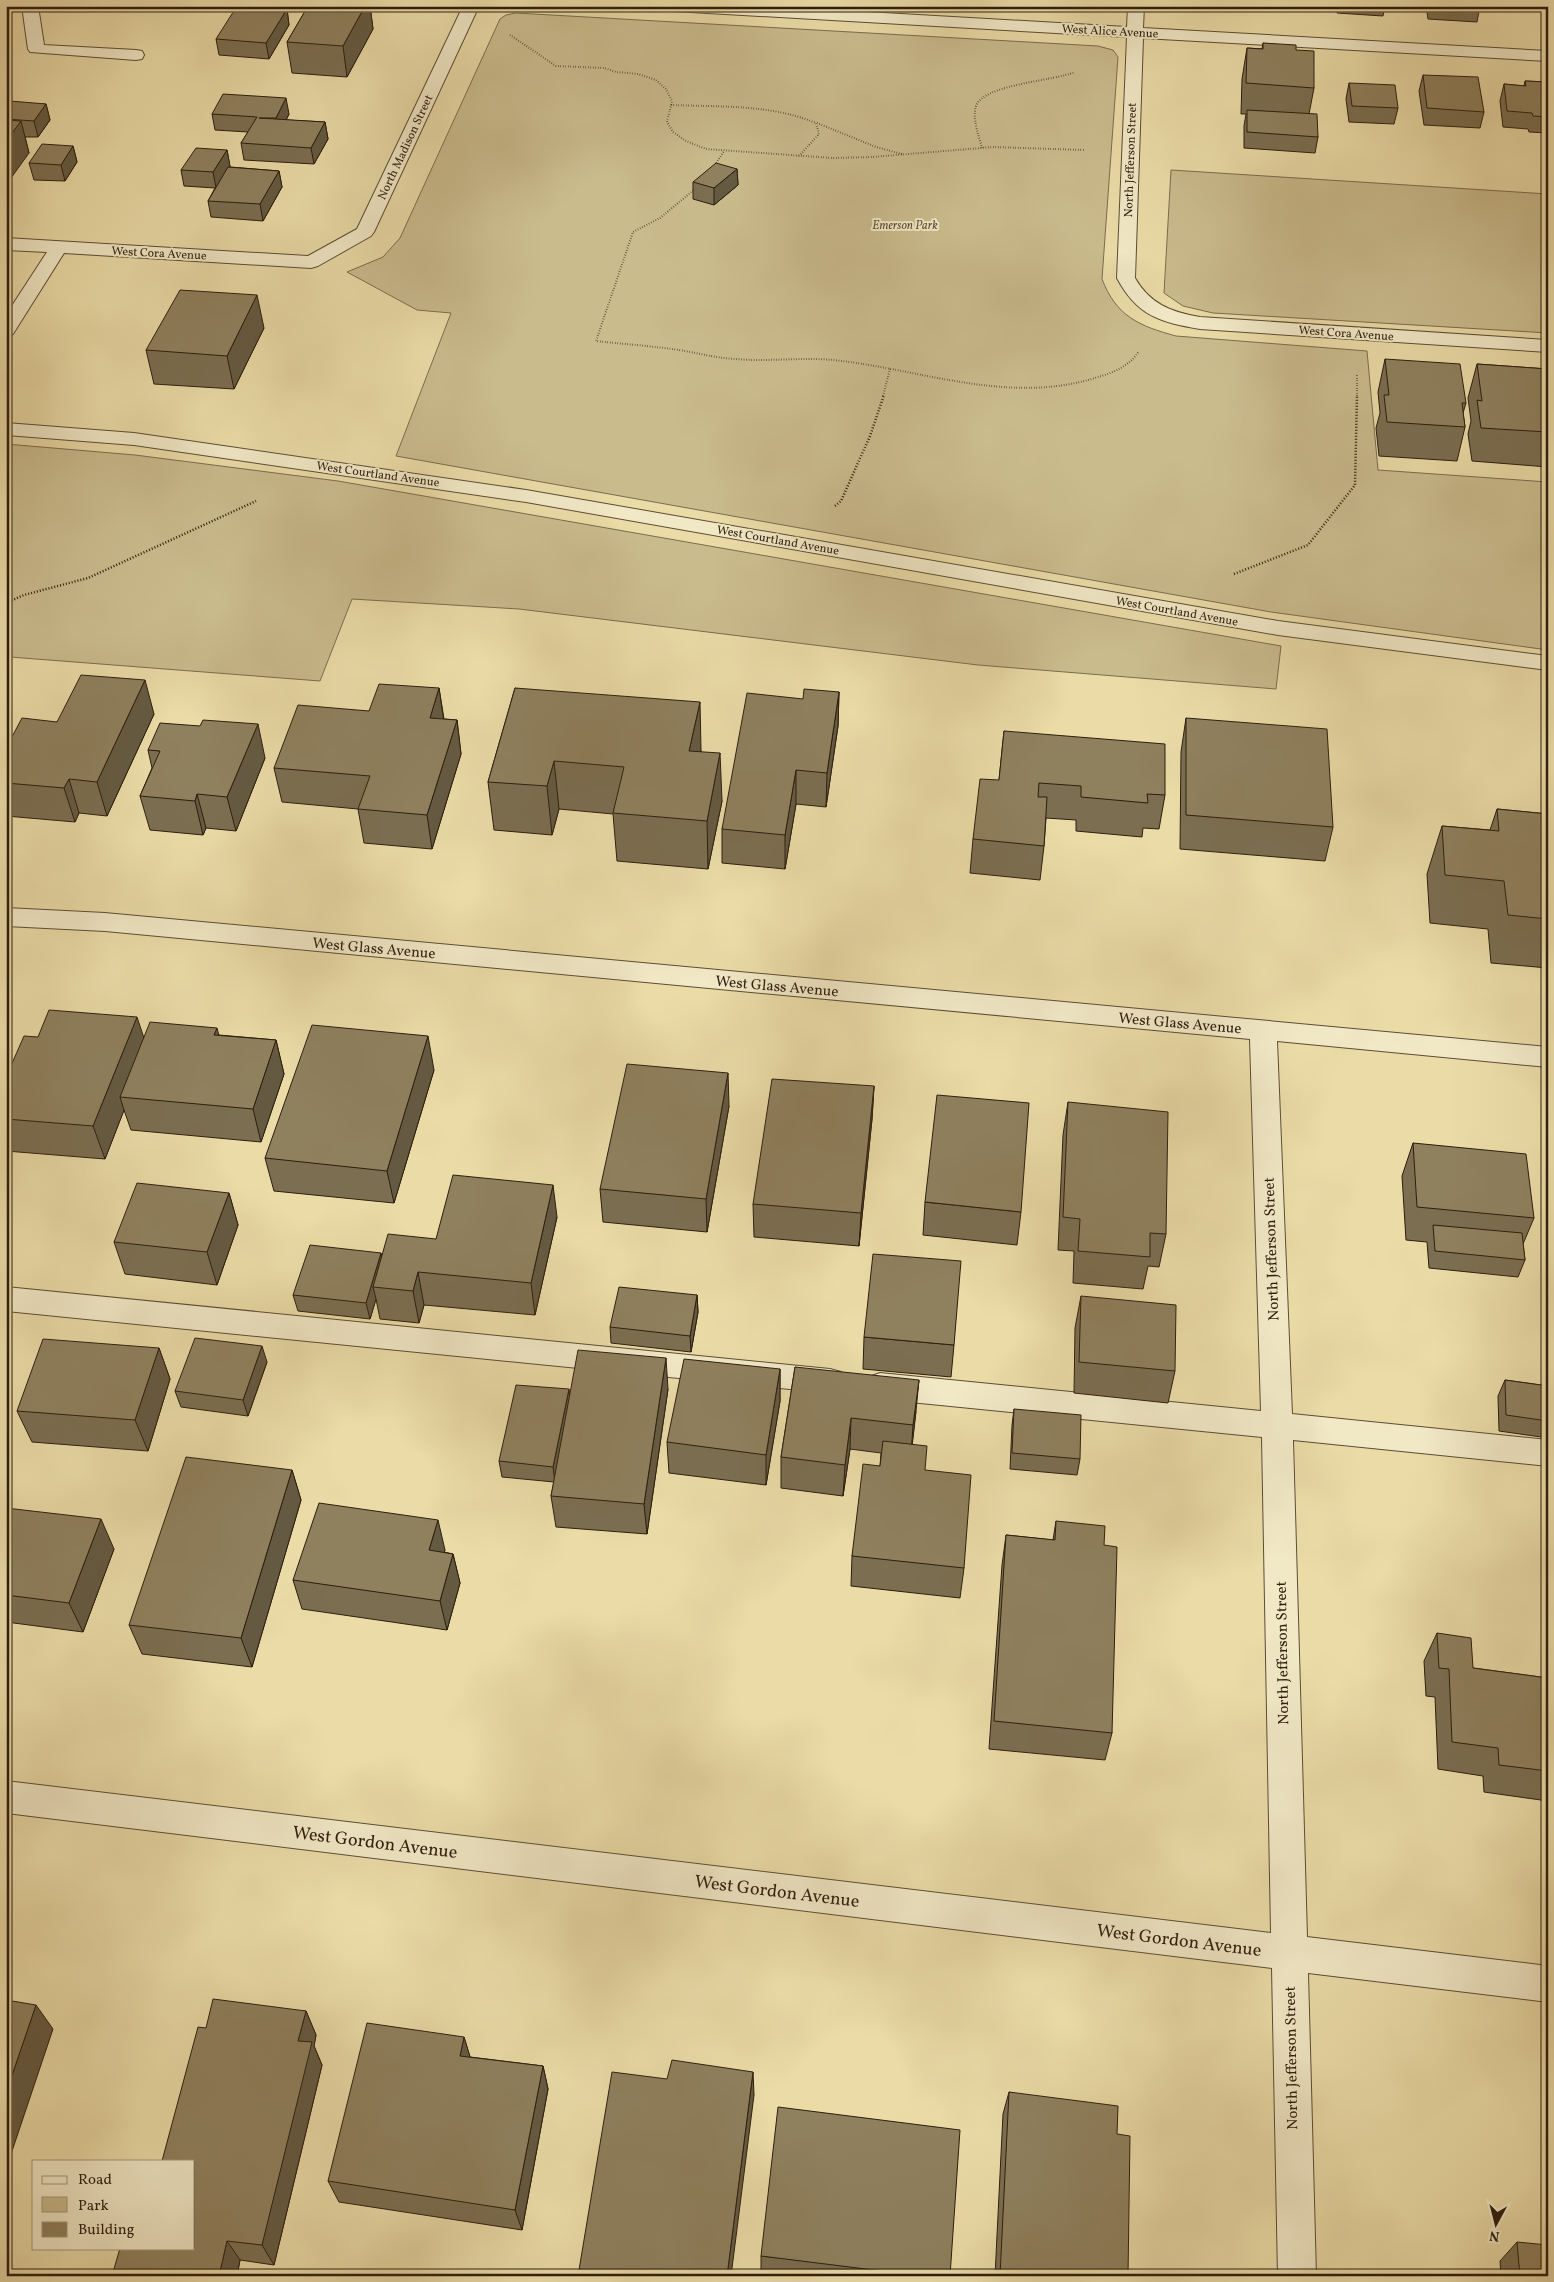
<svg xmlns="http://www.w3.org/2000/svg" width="1554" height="2282" font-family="Vollkorn,serif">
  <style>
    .green { fill: #cabb8d; stroke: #7c6c4e }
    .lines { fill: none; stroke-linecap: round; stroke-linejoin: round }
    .minor-casing { stroke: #5c4d34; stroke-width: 2 }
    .path-far1 { stroke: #2d1e0e; stroke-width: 2; stroke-dasharray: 0.5 2; stroke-linecap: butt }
    .path { stroke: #2d1e0e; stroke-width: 2.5; stroke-dasharray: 1 2; stroke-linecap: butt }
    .minor { fill: #f1e8c6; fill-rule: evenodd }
    .wall { fill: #7b6e51; stroke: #2d1e0e }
    .shaded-wall { fill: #645a42; stroke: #2d1e0e }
    .building { fill: #8f805e; stroke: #2d1e0e }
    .labels { text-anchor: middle; stroke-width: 4; stroke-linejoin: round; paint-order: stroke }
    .far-street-label { font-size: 12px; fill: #2d1e0e; stroke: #f1e8c6 }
    .far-park-label { font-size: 12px; font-style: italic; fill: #5c4d34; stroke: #f1e8c6 }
    .street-label { font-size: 15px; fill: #2d1e0e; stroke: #f1e8c6 }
    .near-street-label { font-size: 18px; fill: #2d1e0e; stroke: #f1e8c6 }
  </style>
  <rect width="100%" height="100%" fill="#eadba7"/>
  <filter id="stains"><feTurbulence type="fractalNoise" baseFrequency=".004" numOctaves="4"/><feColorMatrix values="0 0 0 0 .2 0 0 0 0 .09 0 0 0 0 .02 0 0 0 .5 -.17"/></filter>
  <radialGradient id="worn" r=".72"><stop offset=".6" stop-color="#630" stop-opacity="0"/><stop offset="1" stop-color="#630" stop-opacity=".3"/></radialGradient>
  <path class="green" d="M516,13l582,33 15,4 5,7 -16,222c14,37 37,47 74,57l191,15 11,119 170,12v168l-277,-38 -875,-156 55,-143 -34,-3 -70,-38 36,-15 17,-19 100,-219 6,-4z
    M1171,170l377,24v139l-335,-20 -30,-7 -19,-13z
    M6,444l129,11 203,26 943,165 -5,43 -298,-24 -459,-56 -167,-10 -32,82 -310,-24 -4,6z"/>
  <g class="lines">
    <defs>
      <path id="minor" d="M22,6h16l6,39 92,5 6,1 2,4 -2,4 -6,1 -106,-8 -2,-3z
        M463,6h16l-105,226 -3,4 -53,30 -7,2 -247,-15 -51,81 -7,2v-21l41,-63 -41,-2v-12l302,18 49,-27z
        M665,6h97l365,21 1,-21h16l-1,22 405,23v10l-405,-23 -8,240c15,26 36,34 65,39l348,23v12l-348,-23c-40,-7 -63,-13 -83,-51l10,-241 -454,-26 -6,-2z
        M6,423l128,10 392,57 752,131 270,35v14l-270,-35 -752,-133 -392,-57 -128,-10z
        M6,908l99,5 1443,134v20l-271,-26 15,373 256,26v26l-255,-26 14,497 241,29v36l-240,-29 8,303h-38l-6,-308 -1266,-155v-32l1265,152 -9,-496 -382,-38 -11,-4 -4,-9 4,-9 11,-4 381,38 -11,-372 -1145,-108 -99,-5z
        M6,1287l824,82 11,3 4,9 -4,9 -11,3 -824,-82z"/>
    </defs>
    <use href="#minor" class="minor-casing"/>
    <path class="path-far1" d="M510,35l46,31 48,2 12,4 22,2 18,6 10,9 6,12 -5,21 6,10 13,9 20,8 127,9 39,-1 121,-10 92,3
      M671,105c49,2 99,-1 145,18l3,11 -20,22
      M817,123l59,24 26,7
      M982,148c-3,-12 -10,-29 -6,-42 8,-22 78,-25 99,-34
      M715,165l9,-14
      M695,189l-35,29 -27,14 -37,109c28,3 56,5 83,9 19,3 37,8 56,9 33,3 66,-2 98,1 88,9 174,45 262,18 17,-5 34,-11 44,-27
      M883,396l7,-27
      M1357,396v-21"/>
    <path class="path" d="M835,506l6,-5 29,-65 14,-41
      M1234,574l74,-29 47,-60 2,-90
      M6,603l18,-8 64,-17 168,-77"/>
    <use href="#minor" class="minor"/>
  </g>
  <path class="wall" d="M308,6h62l3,23 -26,48 -55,-4 -5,-31z
    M1254,6h41v3z
    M1336,6h49l-2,10 -46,-3z
    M1426,6h54l-3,16 -49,-3z
    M287,9l2,16 -20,34 -50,-4 -3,-16z
    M1263,43l33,7 18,38 -5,26 9,23 -3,16 -71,-5v-22l2,-12h-5l1,-35 5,-31 15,1z
    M1423,75l61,37 -4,16 -56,-3 -5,-34z
    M1525,81l23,1v51l-19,-1 -1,-3 -25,-2 -3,-26 4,-17 20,2z
    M1349,83l49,25 -4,16 -45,-2 -3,-23z
    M46,104l4,16 -12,17h-13l4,16 -23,-47z
    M212,114h77l-3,6 39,2 3,17 -14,25 -70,-4 -3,-17 7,-11 -33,-2z
    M73,146l4,16 -12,19 -31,-1 -5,-17z
    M227,150l3,17 49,4 3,16 -19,34 -52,-4 -3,-16 7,-13 -31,-2 -3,-16z
    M737,169l1,16 -24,20 -21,-6v-17z
    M264,328l-30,61 -80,-5 -8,-34z
    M1385,359l81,44 -3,10 2,14 -8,34 -78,-5 -3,-28 4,-15 -2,-21z
    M1477,364l71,5v98l-76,-6 -4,-27 3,-13 -3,-23z
    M439,688l5,31 13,1 4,34 -29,95 -68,-6 -6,-34 -76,-7 -8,-34 95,-57z
    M515,688l186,62v2l21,49 -14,68 -91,-8 -4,-47 -54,-5 -7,26 -58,-5 -6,-48z
    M839,692l-1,34 -12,81 -30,-3 -11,65 -63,-6v-34l81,-130z
    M154,714l-47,102 -28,-3 -4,9 -69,-6v-68l51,-26z
    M1186,718l147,109 -8,34 -145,-12 1,-97z
    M1004,731l161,64 -6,34 -16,-1 -1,9 -66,-6v-11l-30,-2 -2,28 -4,34 -70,-7 3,-34 26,-59z
    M148,750l117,8 -29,73 -30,-3 -3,7 -53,-5 -10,-34 12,-28z
    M1497,809l51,5v154l-57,-5 -3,-34 -58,-6 -3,-49 15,-48 48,4z
    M219,1035l57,5 8,34 -23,68 -130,-12 -7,-20 -19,49 -99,-8v-74l32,-40 106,1z
    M434,1070l-40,133 -120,-12 -9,-33z
    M874,1086l-2,33 -13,127 -105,-9 -1,-33z
    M1068,1102l98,132 -7,33 -11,-1 -5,23 -70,-6 1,-32 -16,-1 5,-115z
    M729,1106l-22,126 -104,-10 -3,-33z
    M1413,1143l121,75 -11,26 2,16 -7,17 -89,-9 -2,-26 -21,-2 -4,-64z
    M229,1193l9,32 -21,60 -92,-11 -11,-32z
    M925,1202l96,10 -4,33 -94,-10z
    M557,1217l-22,98 -111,-10 -5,18 -39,-4 -4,-20 -6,20 -72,-8 -5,-16 89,-39z
    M697,1295l1,17 -7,40 -80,-9 -1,-16z
    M1081,1296l94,75 -7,32 -94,-10 1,-65z
    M864,1337l90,8 -3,32 -88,-8z
    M159,1348l11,31 -22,72 -116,-9 -15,-31z
    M267,1362l-19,54 -67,-9 -6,-16z
    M795,1367l121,44 -4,33 13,26 39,98 -4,30 -109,-12 1,-30 28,-90 1,-13 -31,-4 -7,47 -62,-8v-31z
    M780,1369v32l-14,84 -97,-12 -2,-31z
    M1505,1380l43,6v52l-49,-7 -1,-35z
    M668,1389l-21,145 -91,-7 -5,-31 3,-14 -52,-5 -3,-16 70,-65z
    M1014,1409l66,50 -3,16 -67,-6 2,-44z
    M292,1470l9,30 -49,167 -110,-13 -13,-29z
    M6,1508l108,41 -31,83 -77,-10z
    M1056,1521l56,212 -7,27 -116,-11 13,-184 4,-30 47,5z
    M445,1550l-1,2 9,2 7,29 -13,47 -145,-21 -9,-29z
    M1437,1633l36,35 75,10v123l-64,-9 -1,-16 -45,-7 -3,-72 -9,-1 -2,-35z
    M306,2011l10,24 -2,11 8,19 -48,200 -34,-5 -3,16h-125l82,-28 12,-220z
    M464,2037l6,20 73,9 5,23 -26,141 -183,-28 -11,-21z
    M1009,2092l108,42 11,142h-133l8,-162z
    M1517,2242l31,34h-47l-1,-15z
    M761,2256l189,20h-184l-5,-1z"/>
  <path class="shaded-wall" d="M365,6h5l3,23 -26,48 -4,-31z
    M287,9l2,16 -20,34 -3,-16z
    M286,98l3,16 -10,20 -3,-16z
    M46,104l4,16 -12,17 -4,-16z
    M21,121l8,32 -23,32v-45z
    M325,122l3,17 -14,25 -3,-16z
    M73,146l4,16 -12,19 -4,-16z
    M227,150l3,16 -14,22 -3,-16z
    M737,169l1,16 -24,20v-17z
    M279,171l3,16 -19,34 -3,-17z
    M257,295l7,33 -30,61 -7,-33z
    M145,680l9,34 -47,102 -10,-34z
    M439,688l5,34 -14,-4z
    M839,692l-1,34 -12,81 1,-34z
    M700,702l1,48 -10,49 -2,-48z
    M457,720l4,34 -29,95 -5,-34z
    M258,724l7,34 -29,73 -9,-34z
    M720,753l2,48 -14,68 -1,-48z
    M554,761l5,48 -7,26 -5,-49z
    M796,770v34l-11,65v-34z
    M69,779l10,34 -4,9 -11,-34z
    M197,794l9,34 -3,7 -8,-34z
    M137,1017l11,33 -28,47 4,13 -19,49 -12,-33z
    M217,1028l9,34 -12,-27z
    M428,1036l6,34 -40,133 -7,-32z
    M276,1040l8,34 -23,68 -8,-33z
    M728,1073l1,33 -22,126 -1,-33z
    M874,1086l-2,33 -13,127 2,-33z
    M553,1185l4,32 -22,98 -4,-32z
    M229,1193l9,32 -21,60 -10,-33z
    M381,1253l4,17 -12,17 3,12 -6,20 -4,-16z
    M418,1272l6,33 -5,18 -6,-32z
    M697,1295l1,17 -7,40 -1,-16z
    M262,1346l5,16 -19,54 -5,-16z
    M159,1348l11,31 -22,72 -13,-31z
    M666,1358l2,31 -21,145 -3,-30z
    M780,1369v32l-14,84v-30z
    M919,1380l-3,31 -5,45 2,-31z
    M569,1389l2,17 -16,76 -2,-15z
    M851,1418l-1,31 -7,47 2,-31z
    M292,1470l9,30 -49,167 -11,-29z
    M101,1519l13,30 -31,83 -14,-29z
    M438,1520l7,30 -10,30 -6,-30z
    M453,1554l7,29 -13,47 -7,-29z
    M36,2005l17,24 -45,134 -2,-2v-68z
    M306,2011l10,24 -2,11 8,19 -48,200 -12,-20 36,-204z
    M464,2037l7,23 -11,-4z
    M543,2066l5,23 -26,141 -7,-20z
    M753,2072l1,23 -23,181h-4z
    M227,2241l13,19 -3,16h-18z"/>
  <path class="building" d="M237,6h3l47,3 -21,34 -50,-4z
    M308,6h57l-22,40 -56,-4z
    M1263,43l33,2v5l18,1v37l-68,-5 1,-35 16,1z
    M1423,75l55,2 6,35 -57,-4z
    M1525,81l23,1v35l-15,-1 -1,-3 -25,-2 -3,-27 22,2z
    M1349,83l46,2 3,23 -46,-2z
    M223,94l63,4 -10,20h-17l66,4 -14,26 -70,-5 16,-26 -45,-3z
    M10,101l36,3 -12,17 -28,-2v-13z
    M1247,110l70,4 1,23 -71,-5z
    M6,120l15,1 -15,20z
    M42,144l31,2 -12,19 -32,-2z
    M196,148l31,2 -14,22 -32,-2z
    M716,163l21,6 -23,19 -21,-6z
    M228,167l51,4 -19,33 -52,-3z
    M180,290l77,5 -30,61 -81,-6z
    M1385,359l75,5 6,39h-4l3,24 -78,-5 -3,-27h5z
    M1477,364l71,5v63l-67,-4 -4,-28 5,1z
    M81,675l64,5 -48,102 -28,-3 -5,9 -58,-5v-35l16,-30 35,4z
    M379,684l60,4 -9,30 27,2 -30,95 -69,-6 12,-33 -96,-8 24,-63 71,6z
    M515,688l185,14 -11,49 31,2 -13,68 -94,-8 11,-46 -70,-6 -7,25 -59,-4z
    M804,689l35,3 -12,81 -31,-3 -11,65 -63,-6 25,-136 56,6z
    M1186,718l141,11 6,98 -147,-12z
    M203,720l55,4 -31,73 -30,-3 -2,7 -55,-5 20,-45 -12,-1 12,-27 40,3z
    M1004,731l161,13v51l-18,-1 1,9 -67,-6v-11l-42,-3 -1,14h9l-3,49 -71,-7 7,-60 19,1z
    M1497,809l51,5v105l-40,-4 -4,-34 -59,-6 -3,-49 57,5z
    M49,1010l88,7 -44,109 -87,-7v-42l18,-41 14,1z
    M150,1022l67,6 -3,7 62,5 -23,69 -133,-12z
    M312,1025l116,11 -41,135 -122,-13z
    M627,1064l101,9 -22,126 -106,-10z
    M772,1079l102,7 -13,127 -108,-9z
    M937,1095l92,8 -8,109 -96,-10z
    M1068,1102l100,10 -2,122 -16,-1v24l-72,-6 2,-32 -17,-2z
    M1413,1143l113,11 8,64 -117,-11z
    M453,1175l100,10 -22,98 -113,-11 -5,19 -40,-4 15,-53 48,5z
    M137,1183l92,10 -22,59 -93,-10z
    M1433,1225l89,8 3,27 -90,-9z
    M310,1245l71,8 -15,50 -73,-8z
    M873,1254l88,7 -7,84 -90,-8z
    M619,1287l78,8 -7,41 -80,-9z
    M1081,1296l95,9 -1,66 -96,-9z
    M195,1338l67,8 -19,54 -68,-9z
    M43,1339l116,9 -24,72 -118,-9z
    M578,1350l88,8 -22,146 -93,-8z
    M684,1359l96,10 -14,86 -99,-13z
    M795,1367l124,13 -6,45 -62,-7 -6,47 -64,-8z
    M1505,1380l43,6v35l-42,-6z
    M516,1385l53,4 -16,78 -54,-6z
    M1014,1409l67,6 -1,44 -68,-6z
    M883,1441l44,5 -2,24 46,5 -7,93 -112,-12 11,-92 17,2z
    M186,1457l106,13 -51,168 -112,-13z
    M319,1503l119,17 -9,30 24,4 -13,47 -147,-21z
    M6,1508l95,11 -32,84 -63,-8z
    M1056,1521l49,5 -1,19 13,2 -5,186 -118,-12 12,-186 49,5z
    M1437,1633l34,5 2,30 75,10v93l-49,-6 -1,-17 -46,-6 -3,-73 -10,-1z
    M213,1999l93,12 -8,30 14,1 -50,203 -35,-4 -8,35h-107l8,-28h74v-87h-32l36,-134 8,1z
    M6,2000l30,5 -30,88z
    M367,2023l97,14 -4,19 83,10 -28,144 -187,-29z
    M672,2060l81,12 -26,204h-149l34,-204 55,7z
    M1009,2092l109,14 -1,28 13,2 -2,140h-128z
    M778,2107l182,23 -10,146h-28l-161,-20z
    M1517,2242l31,3v31h-28z"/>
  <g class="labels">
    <g class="far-street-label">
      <text transform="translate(1110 31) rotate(3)" y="4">West Alice Avenue</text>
      <text transform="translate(405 147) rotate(-65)" y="4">North Madison Street</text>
      <text transform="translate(1130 160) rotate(-88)" y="4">North Jefferson Street</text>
      <text transform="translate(159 253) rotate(3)" y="4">West Cora Avenue</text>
      <text transform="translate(1346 333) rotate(4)" y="4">West Cora Avenue</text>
      <text transform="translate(378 474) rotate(8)" y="4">West Courtland Avenue</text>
      <text transform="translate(778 540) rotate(10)" y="4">West Courtland Avenue</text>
      <text transform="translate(1177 611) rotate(10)" y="4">West Courtland Avenue</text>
    </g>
    <g class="far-park-label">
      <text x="905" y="229">Emerson Park</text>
    </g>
    <g class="street-label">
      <text transform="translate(374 948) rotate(5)" y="5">West Glass Avenue</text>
      <text transform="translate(777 986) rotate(5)" y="5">West Glass Avenue</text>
      <text transform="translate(1180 1023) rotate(5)" y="5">West Glass Avenue</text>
      <text transform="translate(1271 1249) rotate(-92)" y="5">North Jefferson Street</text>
      <text transform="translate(1282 1653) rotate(-91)" y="5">North Jefferson Street</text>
      <text transform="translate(1291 2058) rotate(-91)" y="5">North Jefferson Street</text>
    </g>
    <g class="near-street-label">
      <text transform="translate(375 1842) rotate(7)" y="6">West Gordon Avenue</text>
      <text transform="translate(777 1891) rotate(7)" y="6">West Gordon Avenue</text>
      <text transform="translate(1179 1940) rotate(7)" y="6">West Gordon Avenue</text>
    </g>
  </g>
  <rect width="1554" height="2282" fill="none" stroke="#eadba7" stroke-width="25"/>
  <rect x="8" y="8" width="1539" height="2267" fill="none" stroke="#2d1e0e" stroke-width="2.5"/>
  <rect x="12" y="12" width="1529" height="2257" fill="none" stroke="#2d1e0e"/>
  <rect x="32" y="2160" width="162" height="90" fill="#f1e8c6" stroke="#a3977c"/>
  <rect x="42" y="2176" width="25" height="8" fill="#f1e8c6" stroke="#a3977c"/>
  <text x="78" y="2184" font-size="15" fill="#2d1e0e">Road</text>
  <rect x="42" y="2197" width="25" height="15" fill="#cabb8d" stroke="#a3977c"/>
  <text x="78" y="2210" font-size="15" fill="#2d1e0e">Park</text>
  <rect x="42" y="2222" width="25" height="15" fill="#8f805e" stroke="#a3977c"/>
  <text x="78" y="2234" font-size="15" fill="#2d1e0e">Building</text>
  <g transform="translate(1496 2224) rotate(187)" stroke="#f1e8c6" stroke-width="4" paint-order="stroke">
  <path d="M0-4L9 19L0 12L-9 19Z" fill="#2d1e0e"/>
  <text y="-8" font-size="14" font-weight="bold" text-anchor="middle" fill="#2d1e0e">N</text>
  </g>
  <rect width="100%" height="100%" filter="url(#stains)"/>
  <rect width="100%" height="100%" fill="url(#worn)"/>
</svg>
